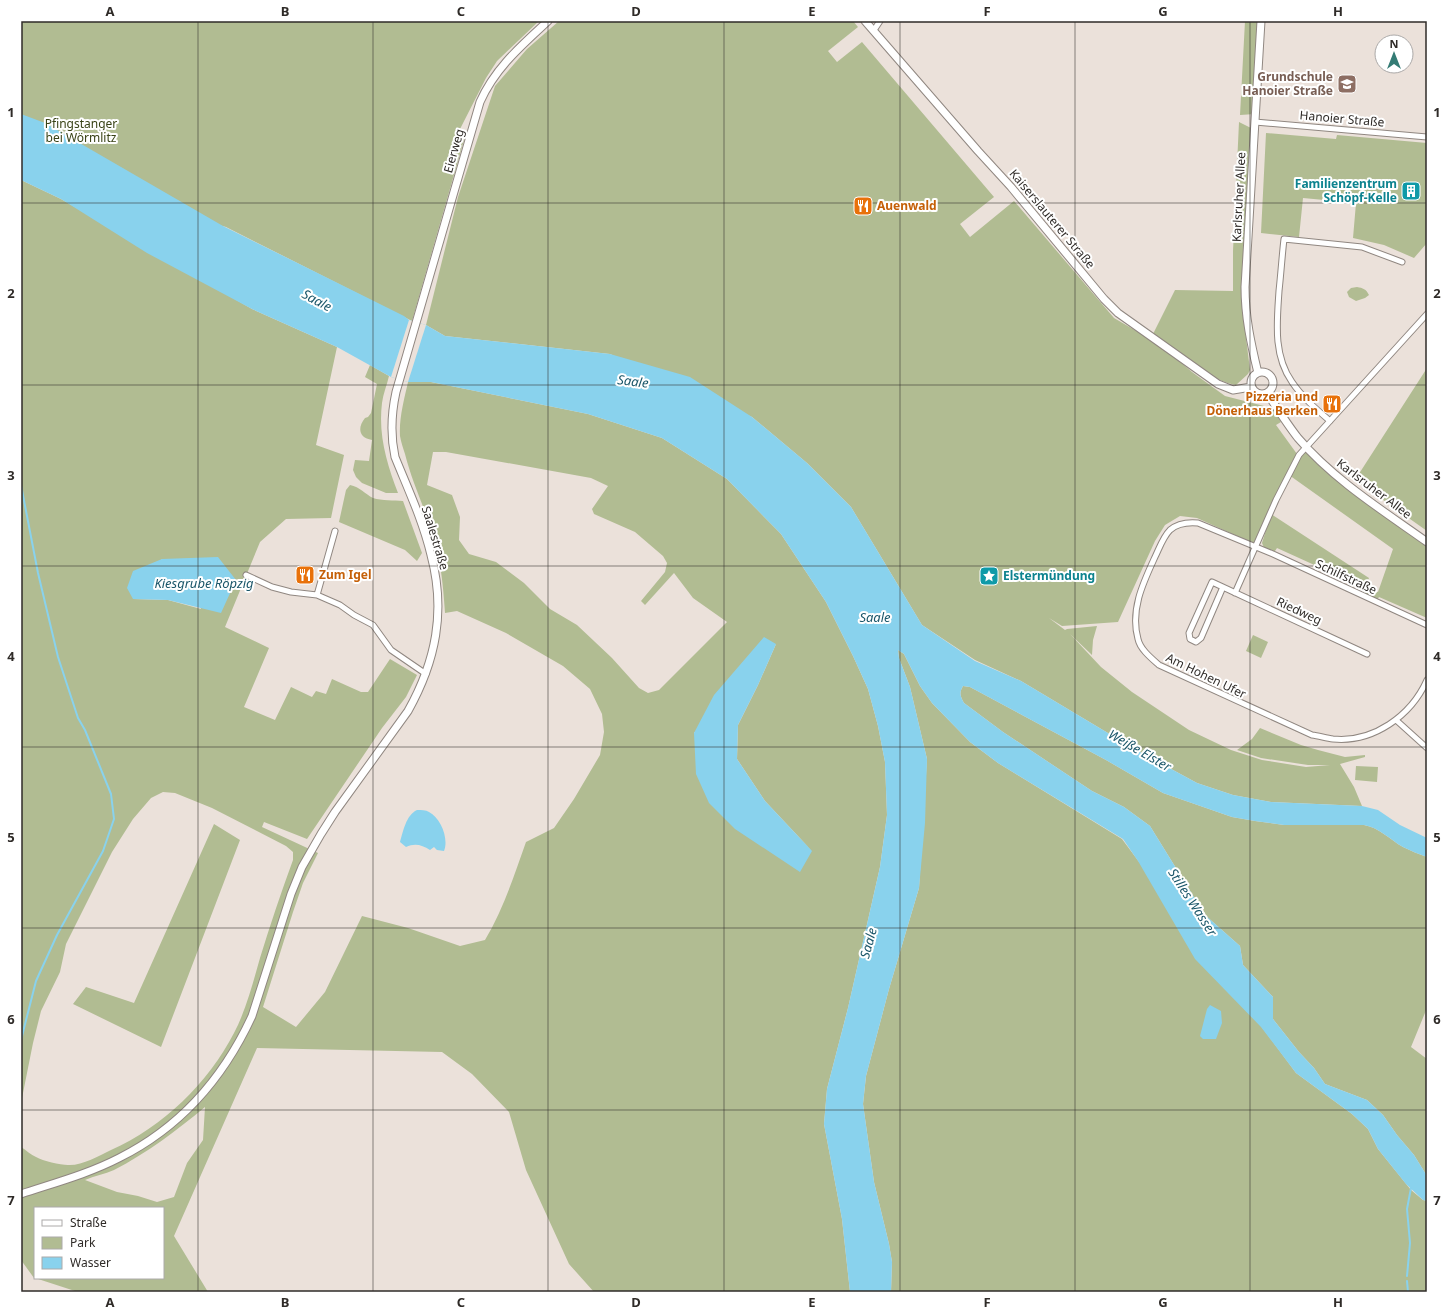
<svg xmlns="http://www.w3.org/2000/svg" width="1448" height="1313" font-family="'Noto Sans',sans-serif">
  <style>
    .green { fill: #b1bc92; fill-rule: evenodd }
    .water { fill: #89d2ed }
    .pier { fill: #ebe1da }
    .lines { fill: none; stroke-linecap: round; stroke-linejoin: round }
    .stream { stroke: #89d2ed; stroke-width: 2 }
    .minor-casing { stroke: #908781; stroke-width: 7 }
    .tertiary-casing { stroke: #908781; stroke-width: 9 }
    .minor { stroke: #fff; stroke-width: 5 }
    .tertiary { stroke: #fff; stroke-width: 7 }
    .grid { fill: none; stroke: #2f2b28; stroke-width: 1; stroke-opacity: 0.55 }
    .labels { text-anchor: middle; stroke-width: 4; stroke-linejoin: round; paint-order: stroke }
    .education-label { font-size: 12px; font-weight: bold; fill: #785e54; stroke: #fff; text-anchor: end }
    .street-label { font-size: 12px; fill: #2f2b28; stroke: #fff }
    .park-label { font-size: 12px; fill: #384215; stroke: #fff }
    .culture-label { font-size: 12px; font-weight: bold; fill: #0d838f; stroke: #fff; text-anchor: end }
    .food-label { font-size: 12px; font-weight: bold; fill: #c56008; stroke: #fff; text-anchor: start }
    .water-label { font-size: 13px; font-style: italic; fill: #1a5669; stroke: #fff }
    .neatline { fill: none; stroke: #2f2b28; stroke-width: 1.5 }
    .grid-label { font-size: 13px; text-anchor: middle; font-weight: bold; fill: #2f2b28 }
  </style>
  <rect width="100%" height="100%" fill="#ebe1da"/>
  <path class="green" d="M21,21h518l-42,40 -11,17 -27,53 5,9 -52,181 -186,-94 -205,-60z
    M559,21h294l5,6 -30,24 9,11 25,-20 132,155 -34,27 10,13 44,-36 100,117 24,14 6,-1 48,41 33,24 47,12 9,14 -5,3 21,29 -26,60 98,64 -4,10 5,2 -2,4h-6l3,-6 -88,-40 -4,6 -7,-2 -4,-9 8,-26 -13,28 -60,-27 -17,-2 -15,9 -10,16 -37,81 -56,4 -13,-8 16,12 2,-1 30,-3 -4,14 -1,15 -22,-21 31,33 31,25 57,38 42,20 31,10 44,7 24,-2h-22l-47,-7 -24,-8 15,-11 8,-11 41,17 17,5 27,7 20,-2v2l-25,7 14,23 8,19 -91,-4 -38,-7 -36,-12 -59,-32 -117,-70 -46,-21 -53,-35 -71,-118 -44,-44 -55,-46 -142,-63 -165,-18 -19,-11 32,-128 37,-111 32,-37z
    M1245,21h16l-6,93 -15,1z
    M1239,122l14,7 -4,93 -7,83 8,65 -2,4 -12,11c-24,-3 -62,-36 -83,-51l22,-44 58,1v-40z
    M1266,133l70,6 1,-4 90,8v100l-13,15 -30,-13 -31,-7 3,-35 -53,-5 -4,39 -38,-4z
    M21,180l40,19 191,110 85,38 -21,98 28,10 -13,63 -45,1 -26,23 -35,85 44,21 -25,59 31,13 16,-33 21,10 4,-6 10,3 6,-15 29,13h7l22,-33 27,16 -11,22 -24,31 -75,111 -43,-17 -2,5 56,26 -15,30 -10,29 -30,95 33,20 29,-35 37,-76 46,12 52,18 25,-6c18,-30 29,-64 41,-98l28,-14 20,-29 26,-44 4,-23 -2,-18 -12,-25 -27,-23 -57,-33 -49,-22 -12,2c-2,-31 -5,-61 -16,-90 -8,-23 -18,-45 -24,-69 -2,-6 -4,-12 -5,-18 -1,-18 4,-36 8,-54h23l157,32 74,24 65,41 54,55 45,68 27,54 15,33 10,37 7,36 2,53 -7,52 -32,141 -21,81 -3,35 18,95 8,73h-256l-25,-28 -43,-94 -17,-58 -37,-38 -30,-22 -185,-4 -83,188 34,56h-130l-43,-14h128v-70h-128v70h-1l-13,-18v-113c5,3 10,8 15,10 7,4 24,8 32,8 13,1 31,-9 43,-15 52,-23 97,-67 123,-117 12,-23 19,-50 26,-75 10,-33 21,-65 33,-98v-8l-7,-6 -74,-38 -37,-15 -12,-1 -12,6 -18,21 -21,33 -46,92 -6,28 -19,39 -8,32 -12,60zM433,452h13l145,26 17,8 -16,23 2,5 41,18 28,24 4,7 -2,9 -24,29 4,4 29,-32 19,25 34,24 -68,68 -11,3 -9,-5 -27,-30 -35,-33 -27,-16 -26,-26 -28,-21 -27,-8 -10,-14 1,-23 -8,-22 -25,-10zM162,559h23l16,50 -33,-9 -35,-1zM776,644l-18,41 -20,40 -1,34 28,42 47,50 -118,-118zM205,1107l-2,33 -16,23 -13,34 -17,5 -19,-6 -21,-4 -32,-12c9,-4 20,-6 29,-10 33,-17 62,-39 91,-63z
    M1357,287c6,1 9,2 12,8l-4,3 -9,3 -7,-4 -2,-5 4,-4z
    M370,365l19,11c-2,9 -6,18 -7,27 -4,32 5,61 16,90h-12l-24,-10 -6,-6 -3,-7 2,-10 14,1 3,-21c-13,-2 -15,-12 -7,-22l3,-1 3,-4 6,-29 -12,-7z
    M1427,368v163l-72,-51z
    M1306,447l121,98v73l-48,-21 -2,3 -4,-2v-7l5,1 15,-43 -104,-74z
    M350,485c10,2 15,9 23,13 9,3 21,2 30,3l19,52 -5,8 -12,-11 -66,-28 7,-32z
    M1253,635l15,7 -7,16 -15,-7z
    M898,650l6,4 16,32 12,17 38,39 28,21 124,76 174,234 56,41 16,15 10,20 33,41 12,10 4,1v91h-536l1,-30 -3,-18 -15,-62 -11,-78 3,-28 23,-87 30,-101 8,-129 -17,-72 -11,-29z
    M963,686l7,1 136,73 57,33 69,24 23,4 29,4h80c16,3 25,14 39,22 8,4 16,7 24,10v151l-16,39 16,12v117l-13,-21 -17,-20 -14,-20 -16,-15 -42,-16 -11,-16 -15,-16 -26,-33v-22l-30,-32 -3,-19 -35,-31 -55,-89 -26,-19 -32,-16 -89,-59 -39,-29c-4,-7 -5,-10 -1,-17z
    M1356,766l22,1 -1,15 -22,-2z
    M214,824l26,16 -79,207 -88,-43 13,-17 48,16z"/>
  <path class="water" d="M21,114l24,9 178,103 181,90 5,4 17,5 19,11 165,18 80,23 62,40 55,46 44,44 71,118 53,36 46,20 117,70 59,32 36,12 38,7 91,4 16,4 22,15 27,13v19c-8,-3 -16,-6 -24,-10 -14,-8 -23,-19 -39,-22h-80l-29,-4 -23,-4 -69,-24 -57,-33 -136,-73 -7,-1c-4,7 -3,10 1,17l39,29 89,59 32,16 26,19 55,89 35,31 3,19 30,32v22l26,33 15,16 11,16 42,16 16,15 14,20 17,20 13,21v25l-4,-1 -17,-16 -28,-35 -10,-20 -16,-15 -56,-41 -35,-46 -66,-68 -57,-98 -15,-22 -125,-76 -28,-21 -38,-39 -12,-17 -16,-32 -6,-4 1,8 11,29 17,72 -2,64 -6,65 -30,101 -23,87 -3,28 11,78 15,62 3,18 -1,30h-41l-8,-73 -18,-95 3,-35 21,-81 32,-141 7,-52 -2,-53 -7,-36 -10,-37 -15,-33 -27,-54 -45,-68 -54,-55 -65,-41 -74,-24 -157,-32h-23l-17,-5 -54,-30 -85,-38 -105,-56 -86,-54 -40,-19z
    M218,557l18,23 -15,33 -53,-13 -35,-1 -6,-11 6,-17 29,-12z
    M764,637l12,7 -18,41 -20,40 -1,34 28,42 47,50 -12,21 -65,-43 -26,-26 -13,-29 -2,-41 20,-38z
    M417,810c4,0 9,0 12,2 12,6 20,27 15,39l-7,-1 -3,-3 -4,3c-8,-5 -15,-7 -24,-3l-6,-5c3,-10 6,-27 17,-32z
    M1210,1005l11,6 1,12 -6,16h-13l-3,-3 7,-27z"/>
  <path class="pier" d="M409,320l17,5 -18,57 -17,-5z"/>
  <g class="lines">
    <path class="stream" d="M21,485l17,88 20,84 20,61 7,12 26,64 3,25 -11,32 -46,84 -21,46 -15,59
      M1407,1276l3,-33 -3,-34 4,-21
      M1407,1281l1,11"/>
    <defs>
      <path id="minor" d="M874,30l6,-9
        M1255,122l172,15
        M1330,421c-14,-12 -28,-24 -38,-39 -19,-27 -15,-60 -13,-91 2,-18 3,-35 5,-52l78,8 40,15
        M246,575l26,12 19,5 26,3 23,10 14,10 19,10 18,25 35,24
        M1223,587l-22,51 -5,4 -6,-3 -1,-6 23,-51 155,72
        M1235,593l41,-93 23,-45 128,-141
        M317,595l18,-64
        M1427,625l-154,-71 -75,-31c-11,-1 -20,0 -28,7 -7,7 -11,19 -15,27 -12,26 -25,53 -17,82 2,10 13,19 21,26l153,70c7,1 14,3 21,4 40,4 78,-23 94,-59
        M1396,720l31,28"/>
      <path id="tertiary" d="M865,21l113,130 33,36 93,112 14,14 100,71 15,6 18,-3
        M1251 383a11 11 0 1 1 22 0a11 11 0 1 1-22 0Z
        M1258,373c-7,-29 -13,-56 -13,-86l16,-266
        M1267,393c10,15 20,31 31,45 36,42 84,72 129,104
        M21,1194c33,-11 67,-20 98,-36 62,-31 104,-79 133,-142l39,-122 11,-27 19,-33 14,-22 73,-101c28,-50 38,-100 23,-156 -8,-34 -23,-66 -36,-98 -5,-23 -4,-42 1,-65l84,-290c15,-34 41,-56 68,-81"/>
    </defs>
    <use href="#minor" class="minor-casing"/>
    <use href="#tertiary" class="tertiary-casing"/>
    <use href="#minor" class="minor"/>
    <use href="#tertiary" class="tertiary"/>
  </g>
  <path class="grid" d="M198,21v1271M373,21v1271M548,21v1271M724,21v1271M900,21v1271M1075,21v1271M1250,21v1271M21,203h1406M21,385h1406M21,566h1406M21,747h1406M21,928h1406M21,1110h1406"/>
  <defs>
    <symbol id="school-square" viewBox="-11 -11 22 22"><rect x="-9" y="-9" width="18" height="18" rx="4" fill="#8d6e63" stroke="#fff"/><path d="M0-5L7-2L0 1L-7-2ZM-4 1L0 2.5L4 1V4Q0 6-4 4Z" fill="#fff"/></symbol>
    <symbol id="building-square" viewBox="-11 -11 22 22"><rect x="-9" y="-9" width="18" height="18" rx="4" fill="#0f9aa8" stroke="#fff"/><path d="M-4-6H4V6H1V3H-1V6H-4ZM-2.5-4.3h1.7v1.8h-1.7ZM.8-4.3h1.7v1.8H.8ZM-2.5-1h1.7V.8h-1.7ZM.8-1h1.7V.8H.8Z" fill="#fff"/></symbol>
    <symbol id="restaurant-square" viewBox="-11 -11 22 22"><rect x="-9" y="-9" width="18" height="18" rx="4" fill="#e8710a" stroke="#fff"/><path d="M-5-6h1v4h1v-4h1v4h1v-4h1v5L-1.5 .5V6h-2V.5L-5-1ZM5-6V6H3V1.5H1.5Q1.5-4 5-6Z" fill="#fff"/></symbol>
    <symbol id="sight-square" viewBox="-11 -11 22 22"><rect x="-9" y="-9" width="18" height="18" rx="4" fill="#0f9aa8" stroke="#fff"/><path d="M0-6L1.8-2.2L6-1.7L2.9 1.2L3.7 5.4L0 3.3L-3.7 5.4L-2.9 1.2L-6-1.7L-1.8-2.2Z" fill="#fff"/></symbol>
  </defs>
  <g fill-rule="evenodd">
    <use href="#school-square" x="1336" y="73" width="22" height="22"/>
    <use href="#building-square" x="1400" y="180" width="22" height="22"/>
    <use href="#restaurant-square" x="852" y="195" width="22" height="22"/>
    <use href="#restaurant-square" x="1321" y="393" width="22" height="22"/>
    <use href="#restaurant-square" x="294" y="564" width="22" height="22"/>
    <use href="#sight-square" x="978" y="565" width="22" height="22"/>
  </g>
  <g class="labels">
    <g class="education-label">
      <text x="1333" y="81">Grundschule<tspan x="1333" dy="14">Hanoier Straße</tspan></text>
    </g>
    <g class="street-label">
      <text transform="translate(1342 119) rotate(5)" y="4">Hanoier Straße</text>
      <text transform="translate(454 151) rotate(-74)" y="4">Eierweg</text>
      <text transform="translate(1239 197) rotate(-87)" y="4">Karlsruher Allee</text>
      <text transform="translate(1052 219) rotate(50)" y="4">Kaiserslauterer Straße</text>
      <text transform="translate(1374 489) rotate(37)" y="4">Karlsruher Allee</text>
      <text transform="translate(435 538) rotate(73)" y="4">Saalestraße</text>
      <text transform="translate(1346 577) rotate(25)" y="4">Schilfstraße</text>
      <text transform="translate(1299 611) rotate(25)" y="4">Riedweg</text>
      <text transform="translate(1206 676) rotate(26)" y="4">Am Hohen Ufer</text>
    </g>
    <g class="park-label">
      <text x="81" y="128">Pfingstanger<tspan x="81" dy="14">bei Wörmlitz</tspan></text>
    </g>
    <g class="culture-label">
      <text x="1397" y="188">Familienzentrum<tspan x="1397" dy="14">Schöpf-Kelle</tspan></text>
      <text x="1003" y="580" text-anchor="start">Elstermündung</text>
    </g>
    <g class="food-label">
      <text x="877" y="210">Auenwald</text>
      <text x="1318" y="401" text-anchor="end">Pizzeria und<tspan x="1318" dy="14">Dönerhaus Berken</tspan></text>
      <text x="319" y="579">Zum Igel</text>
    </g>
    <g class="water-label">
      <text transform="translate(317 300) rotate(28)" y="5">Saale</text>
      <text transform="translate(633 381) rotate(7)" y="5">Saale</text>
      <text x="204" y="588">Kiesgrube Röpzig</text>
      <text x="875" y="622">Saale</text>
      <text transform="translate(1140 750) rotate(30)" y="5">Weiße Elster</text>
      <text transform="translate(1193 902) rotate(57)" y="5">Stilles Wasser</text>
      <text transform="translate(868 943) rotate(-75)" y="5">Saale</text>
    </g>
  </g>
  <rect width="1448" height="1313" fill="none" stroke="#ffffff" stroke-width="44"/>
  <rect x="34" y="1207" width="130" height="72" fill="#ffffff" stroke="#acaaa9"/>
  <rect x="42" y="1220" width="20" height="6" fill="#ffffff" stroke="#acaaa9"/>
  <text x="70" y="1227" font-size="12" fill="#2f2b28">Straße</text>
  <rect x="42" y="1237" width="20" height="12" fill="#b1bc92" stroke="#acaaa9"/>
  <text x="70" y="1247" font-size="12" fill="#2f2b28">Park</text>
  <rect x="42" y="1257" width="20" height="12" fill="#89d2ed" stroke="#acaaa9"/>
  <text x="70" y="1267" font-size="12" fill="#2f2b28">Wasser</text>
  <g transform="translate(1394 54)"><circle r="19" fill="#ffffff" stroke="#acaaa9"/>
  <path d="M0-3L7 15L0 10L-7 15Z" fill="#347b74"/>
  <text y="-6" font-size="11" font-weight="bold" text-anchor="middle" fill="#2f2b28">N</text>
  </g>
  <rect x="22" y="22" width="1404" height="1269" class="neatline"/>
  <g class="grid-label">
    <text x="110" y="16">A</text>
    <text x="285" y="16">B</text>
    <text x="461" y="16">C</text>
    <text x="636" y="16">D</text>
    <text x="812" y="16">E</text>
    <text x="987" y="16">F</text>
    <text x="1163" y="16">G</text>
    <text x="1338" y="16">H</text>
    <text x="11" y="117">1</text>
    <text x="1437" y="117">1</text>
    <text x="11" y="298">2</text>
    <text x="1437" y="298">2</text>
    <text x="11" y="480">3</text>
    <text x="1437" y="480">3</text>
    <text x="11" y="661">4</text>
    <text x="1437" y="661">4</text>
    <text x="11" y="842">5</text>
    <text x="1437" y="842">5</text>
    <text x="11" y="1024">6</text>
    <text x="1437" y="1024">6</text>
    <text x="11" y="1205">7</text>
    <text x="1437" y="1205">7</text>
    <text x="110" y="1307">A</text>
    <text x="285" y="1307">B</text>
    <text x="461" y="1307">C</text>
    <text x="636" y="1307">D</text>
    <text x="812" y="1307">E</text>
    <text x="987" y="1307">F</text>
    <text x="1163" y="1307">G</text>
    <text x="1338" y="1307">H</text>
  </g>
</svg>
